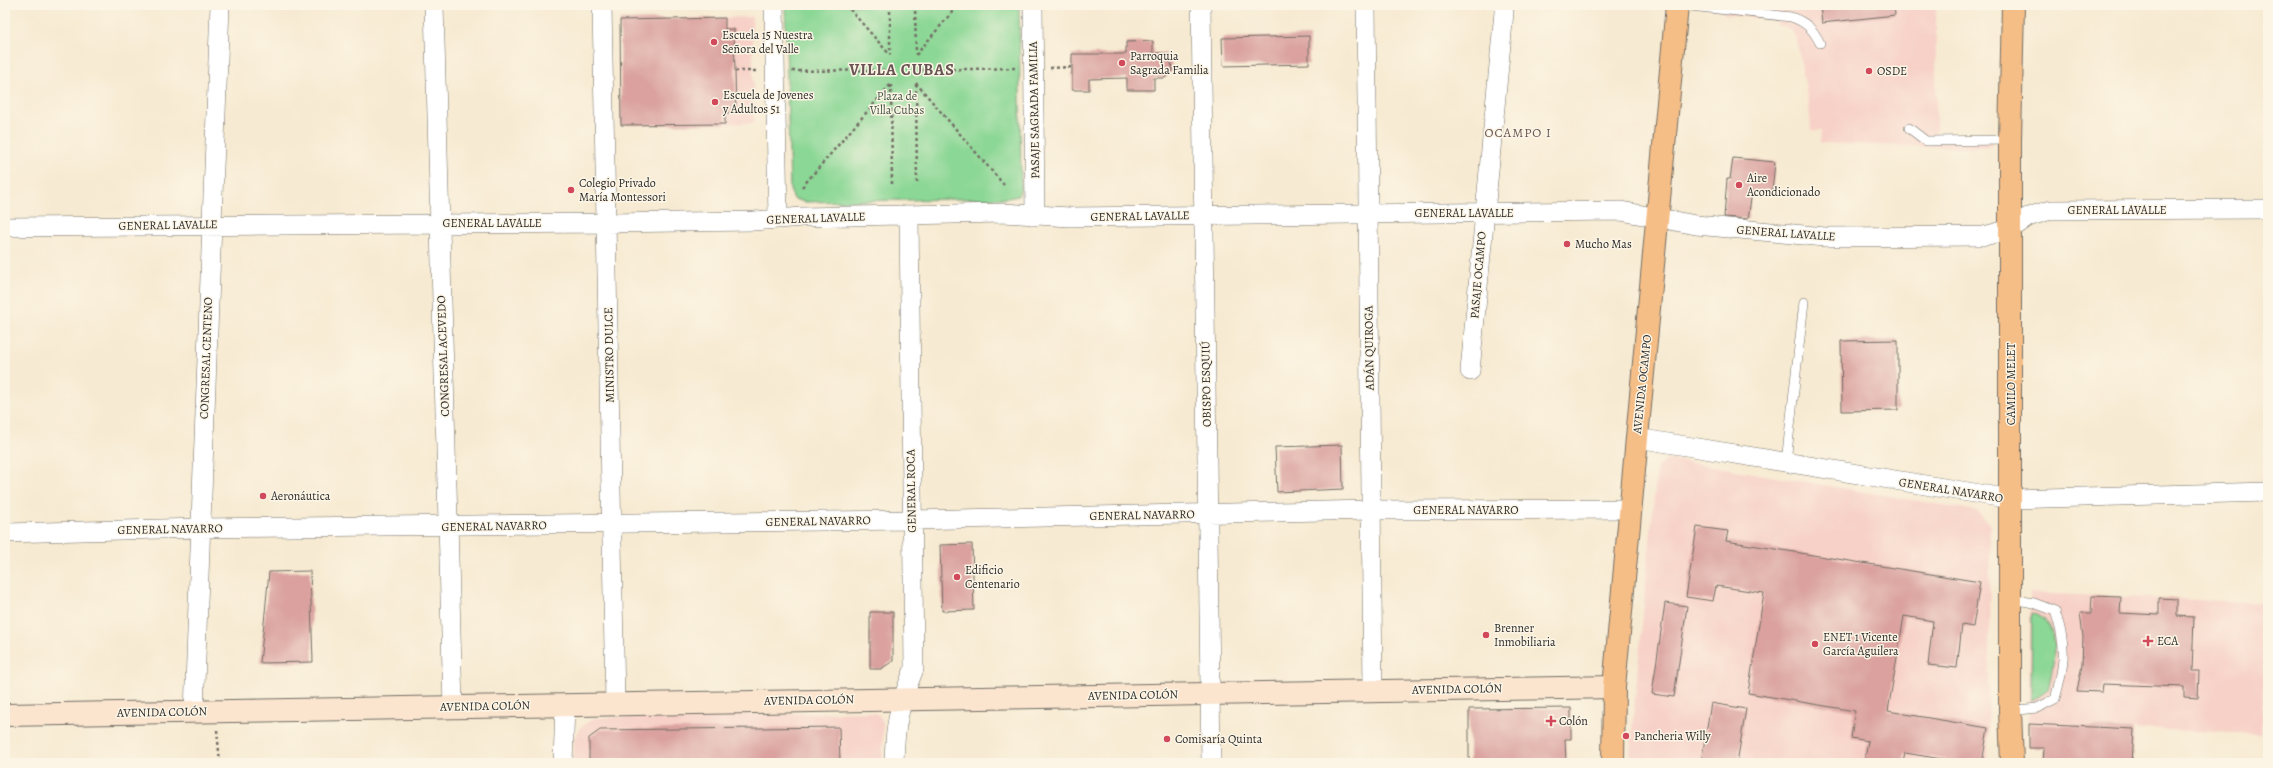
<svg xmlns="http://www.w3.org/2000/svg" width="2273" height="768" font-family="Alegreya,serif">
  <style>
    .built { fill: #f7d1c7 }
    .green { fill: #8bd795; stroke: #5b8160 }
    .building { fill: #daa19f }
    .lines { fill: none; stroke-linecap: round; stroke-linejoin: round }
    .lane-casing { stroke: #726e65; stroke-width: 10 }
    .street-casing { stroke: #726e65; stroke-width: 20 }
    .secondary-casing { stroke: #726e65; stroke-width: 24 }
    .primary-casing { stroke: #726e65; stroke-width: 24 }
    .path { stroke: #726e65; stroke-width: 2.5; stroke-dasharray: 3 3; stroke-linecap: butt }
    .lane { stroke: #fff; stroke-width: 9 }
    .street { stroke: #fff; stroke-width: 19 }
    .secondary { stroke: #fbe5cf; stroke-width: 22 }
    .primary { stroke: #f6be87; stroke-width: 22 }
    .poi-dot { fill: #d1495b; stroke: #fcf5e5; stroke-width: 1.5 }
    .labels { text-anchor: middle; stroke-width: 3; stroke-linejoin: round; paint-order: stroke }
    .poi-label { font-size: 12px; fill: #2b2b2b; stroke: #fcf5e5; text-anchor: start }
    .park-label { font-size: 12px; fill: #435646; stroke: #fcf5e5 }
    .street-label { font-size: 12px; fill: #2b2b2b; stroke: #fcf5e5 }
    .neighbourhood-label { font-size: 13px; letter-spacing: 1px; fill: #685454; stroke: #fcf5e5 }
    .district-label { font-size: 16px; font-weight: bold; letter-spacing: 1px; fill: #685454; stroke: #fcf5e5 }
  </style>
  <rect width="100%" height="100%" fill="#fcf5e5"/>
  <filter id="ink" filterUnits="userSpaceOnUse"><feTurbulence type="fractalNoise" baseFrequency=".025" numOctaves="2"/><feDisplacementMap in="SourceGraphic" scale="8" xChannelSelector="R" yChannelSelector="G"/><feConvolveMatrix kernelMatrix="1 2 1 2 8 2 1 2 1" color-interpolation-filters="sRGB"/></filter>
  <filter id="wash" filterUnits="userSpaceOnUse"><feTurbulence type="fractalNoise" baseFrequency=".012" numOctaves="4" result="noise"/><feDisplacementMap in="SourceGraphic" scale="16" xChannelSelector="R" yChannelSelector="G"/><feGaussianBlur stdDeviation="0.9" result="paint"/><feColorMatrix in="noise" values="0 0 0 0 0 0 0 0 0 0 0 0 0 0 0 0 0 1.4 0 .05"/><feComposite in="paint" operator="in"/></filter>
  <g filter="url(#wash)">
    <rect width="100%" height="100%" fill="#f7ead2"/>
    <path class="built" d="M1725,5h211v130l57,-1 -1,12 -25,2 -147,-5 1,-12 -10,-1 -2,-25 -13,-67 -5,-8 -6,-4 -8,-1v-4l-53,-7z
      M752,17l2,106 -133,2 -1,-105z
      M1669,459l308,52 13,14 -2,238h-359l28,-296z
      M2030,593l238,10 -7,131 -232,-10z
      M870,712l9,3 4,8v40h-309v-23l7,-13 13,-9z"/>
    <path class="green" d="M785,5h234l2,182 -3,9 -10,2 -203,4 -11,-3 -4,-9z
      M2032,613c32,9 21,53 16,77l-10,7 -7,2z"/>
    <g id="blocks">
      <path class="building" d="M1820,5h74l1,10 -73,8z
        M725,18v11h9l2,84h-11v11l-104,1 -1,-105z
        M1309,36v28l-86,2 -1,-28z
        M1153,41v12h12l6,7 1,11 -7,7h-11v12h-27v-12l-38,1v11h-17v-36h54v-12z
        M1733,158l42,4 -3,30h-20l-4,27 -24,-2 3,-38h3z
        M1898,340v70l-56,1 -1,-70z
        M1342,445l1,44 -66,3 -2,-45z
        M1697,527l31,4 -2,10 254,41 -7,45 -11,-2 -5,43 -29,-3 5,-44 -29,-5 -16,95 100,17 -6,35h-16l-61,-10 -2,10h-39l4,-22 -17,-3 4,-27 -107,-18 16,-100 -48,-7 -3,15 -27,-4z
        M972,544l2,66 -32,1 -2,-66z
        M310,571l3,91 -53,1 9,-91z
        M2092,596l29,1 -1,16 39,2v-17l18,1v17l17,1 -2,54h7l-1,27 -14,-1v-10l-81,-3 -1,8 -25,-1 5,-26 1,-28 -3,-24h11z
        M1665,603l22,3 -13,91 -22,-3z
        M870,612h23v49l-12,8h-11z
        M1711,703l35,6 -9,54h-36z
        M1571,708v31h-6l1,24h-97v-54z
        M2029,724l105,5 -2,34h-89l1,-15h-15z
        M839,727l1,36h-251v-25l11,-8z"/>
    </g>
  </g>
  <g filter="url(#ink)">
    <use href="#blocks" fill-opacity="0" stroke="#726e65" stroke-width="1"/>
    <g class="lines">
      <defs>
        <path id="lane" d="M1681,5l110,12c15,5 22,12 29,26
          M1909,128l17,13 84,-1
          M1786,462l18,-160
          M2010,711l27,-3 18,-9c10,-36 12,-53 0,-88l-21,-8 -23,-4"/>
        <path id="street" d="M434,5c5,234 14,468 19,702
          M602,5l13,699
          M774,5l4,214
          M1033,5l2,211
          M1201,5l10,758
          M1366,5l7,685
          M5,227l600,-4 149,-2 48,-4 202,-4 66,4 551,-6 75,14 129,12 159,-1 27,-7 17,-12 23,-7 217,-1
          M1470,371l34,-359
          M1637,438l374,61 257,-7
          M5,533l195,-5 712,-8 460,-10 258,-1
          M194,712l26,-707
          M563,763l2,-58
          M894,763c1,-40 5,-57 20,-94l-5,-454"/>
        <path id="secondary" d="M5,715l1609,-28"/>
        <path id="primary" d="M1613,763l1,-76 63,-682
          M2012,763l-2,-52v-571l3,-135"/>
      </defs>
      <use href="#lane" class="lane-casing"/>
      <use href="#street" class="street-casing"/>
      <use href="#secondary" class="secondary-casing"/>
      <use href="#primary" class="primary-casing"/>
      <path class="path" d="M846,5l44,50
        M890,5v49
        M915,5l1,50
        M916,55l42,-50
        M1050,68l22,-1
        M922,70l94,-2
        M735,71h22
        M792,71l92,-1
        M916,83l88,102
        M916,84l1,102
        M891,85l1,101
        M802,187l89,-103
        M217,730l3,33"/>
      <use href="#lane" class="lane"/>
      <use href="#street" class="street"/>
      <use href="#secondary" class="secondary"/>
      <use href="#primary" class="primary"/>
    </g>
  </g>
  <g class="poi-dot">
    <circle cx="714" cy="42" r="4"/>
    <circle cx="1122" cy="63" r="4"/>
    <circle cx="1869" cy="71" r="4"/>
    <circle cx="715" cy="102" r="4"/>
    <circle cx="1739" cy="185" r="4"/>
    <circle cx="571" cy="190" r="4"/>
    <circle cx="1567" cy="244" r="4"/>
    <circle cx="263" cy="496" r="4"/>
    <circle cx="957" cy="577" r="4"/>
    <circle cx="1486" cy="635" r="4"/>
    <path d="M2146 635h4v4h4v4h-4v4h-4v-4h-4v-4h4z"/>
    <circle cx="1815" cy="644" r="4"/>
    <path d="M1549 715h4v4h4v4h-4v4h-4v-4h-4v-4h4z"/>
    <circle cx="1626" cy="736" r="4"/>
    <circle cx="1167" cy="739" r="4"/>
  </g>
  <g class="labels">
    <g class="poi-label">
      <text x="722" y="39">Escuela 15 Nuestra<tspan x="722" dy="14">Señora del Valle</tspan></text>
      <text x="1130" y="60">Parroquia<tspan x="1130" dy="14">Sagrada Familia</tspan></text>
      <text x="1877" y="75">OSDE</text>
      <text x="723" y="99">Escuela de Jovenes<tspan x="723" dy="14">y Adultos 51</tspan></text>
      <text x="1747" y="182">Aire<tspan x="1747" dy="14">Acondicionado</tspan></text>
      <text x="579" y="187">Colegio Privado<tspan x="579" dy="14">María Montessori</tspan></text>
      <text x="1575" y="248">Mucho Mas</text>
      <text x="271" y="500">Aeronáutica</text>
      <text x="965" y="574">Edificio<tspan x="965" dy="14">Centenario</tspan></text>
      <text x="1494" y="632">Brenner<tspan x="1494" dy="14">Inmobiliaria</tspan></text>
      <text x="1823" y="641">ENET 1 Vicente<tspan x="1823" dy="14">García Aguilera</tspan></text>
      <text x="2157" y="645">ECA</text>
      <text x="1559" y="725">Colón</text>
      <text x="1634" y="740">Pancheria Willy</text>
      <text x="1175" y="743">Comisaría Quinta</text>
    </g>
    <g class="park-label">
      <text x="897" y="100">Plaza de<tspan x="897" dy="14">Villa Cubas</tspan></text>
    </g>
    <g class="street-label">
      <text transform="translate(1034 110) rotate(-91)" y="4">PASAJE SAGRADA FAMILIA</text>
      <text x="2117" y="214">GENERAL LAVALLE</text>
      <text x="1464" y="217">GENERAL LAVALLE</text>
      <text transform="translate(1140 216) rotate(-1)" y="4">GENERAL LAVALLE</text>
      <text transform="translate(816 218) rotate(-2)" y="4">GENERAL LAVALLE</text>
      <text x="492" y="227">GENERAL LAVALLE</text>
      <text transform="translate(168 225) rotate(-1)" y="4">GENERAL LAVALLE</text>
      <text transform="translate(1786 233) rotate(4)" y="4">GENERAL LAVALLE</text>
      <text transform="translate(1478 275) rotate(-85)" y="4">PASAJE OCAMPO</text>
      <text transform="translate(1369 348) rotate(-91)" y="4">ADÁN QUIROGA</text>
      <text transform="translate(609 355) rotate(-91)" y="4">MINISTRO DULCE</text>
      <text transform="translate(443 356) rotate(-92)" y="4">CONGRESAL ACEVEDO</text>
      <text transform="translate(206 358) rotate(-88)" y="4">CONGRESAL CENTENO</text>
      <text transform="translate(1206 384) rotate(-91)" y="4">OBISPO ESQUIÚ</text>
      <text transform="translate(1642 384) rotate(-84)" y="4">AVENIDA OCAMPO</text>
      <text transform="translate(2011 384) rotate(-90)" y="4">CAMILO MELET</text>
      <text transform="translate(1951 490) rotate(9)" y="4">GENERAL NAVARRO</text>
      <text transform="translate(911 491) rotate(-91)" y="4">GENERAL ROCA</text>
      <text x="1466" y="514">GENERAL NAVARRO</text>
      <text transform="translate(1142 515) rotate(-1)" y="4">GENERAL NAVARRO</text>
      <text transform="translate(818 521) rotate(-1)" y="4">GENERAL NAVARRO</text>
      <text transform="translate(494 526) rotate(-1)" y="4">GENERAL NAVARRO</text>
      <text transform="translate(170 529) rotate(-1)" y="4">GENERAL NAVARRO</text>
      <text transform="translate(1457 689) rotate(-1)" y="4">AVENIDA COLÓN</text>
      <text transform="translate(1133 695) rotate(-1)" y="4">AVENIDA COLÓN</text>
      <text transform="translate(809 700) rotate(-1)" y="4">AVENIDA COLÓN</text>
      <text transform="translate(485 706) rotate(-1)" y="4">AVENIDA COLÓN</text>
      <text transform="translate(162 712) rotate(-1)" y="4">AVENIDA COLÓN</text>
    </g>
    <g class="neighbourhood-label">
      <text x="1518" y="137">OCAMPO I</text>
    </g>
    <g class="district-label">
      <text x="902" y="75">VILLA CUBAS</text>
    </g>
  </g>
  <rect width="2273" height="768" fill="none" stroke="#fcf5e5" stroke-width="20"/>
</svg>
